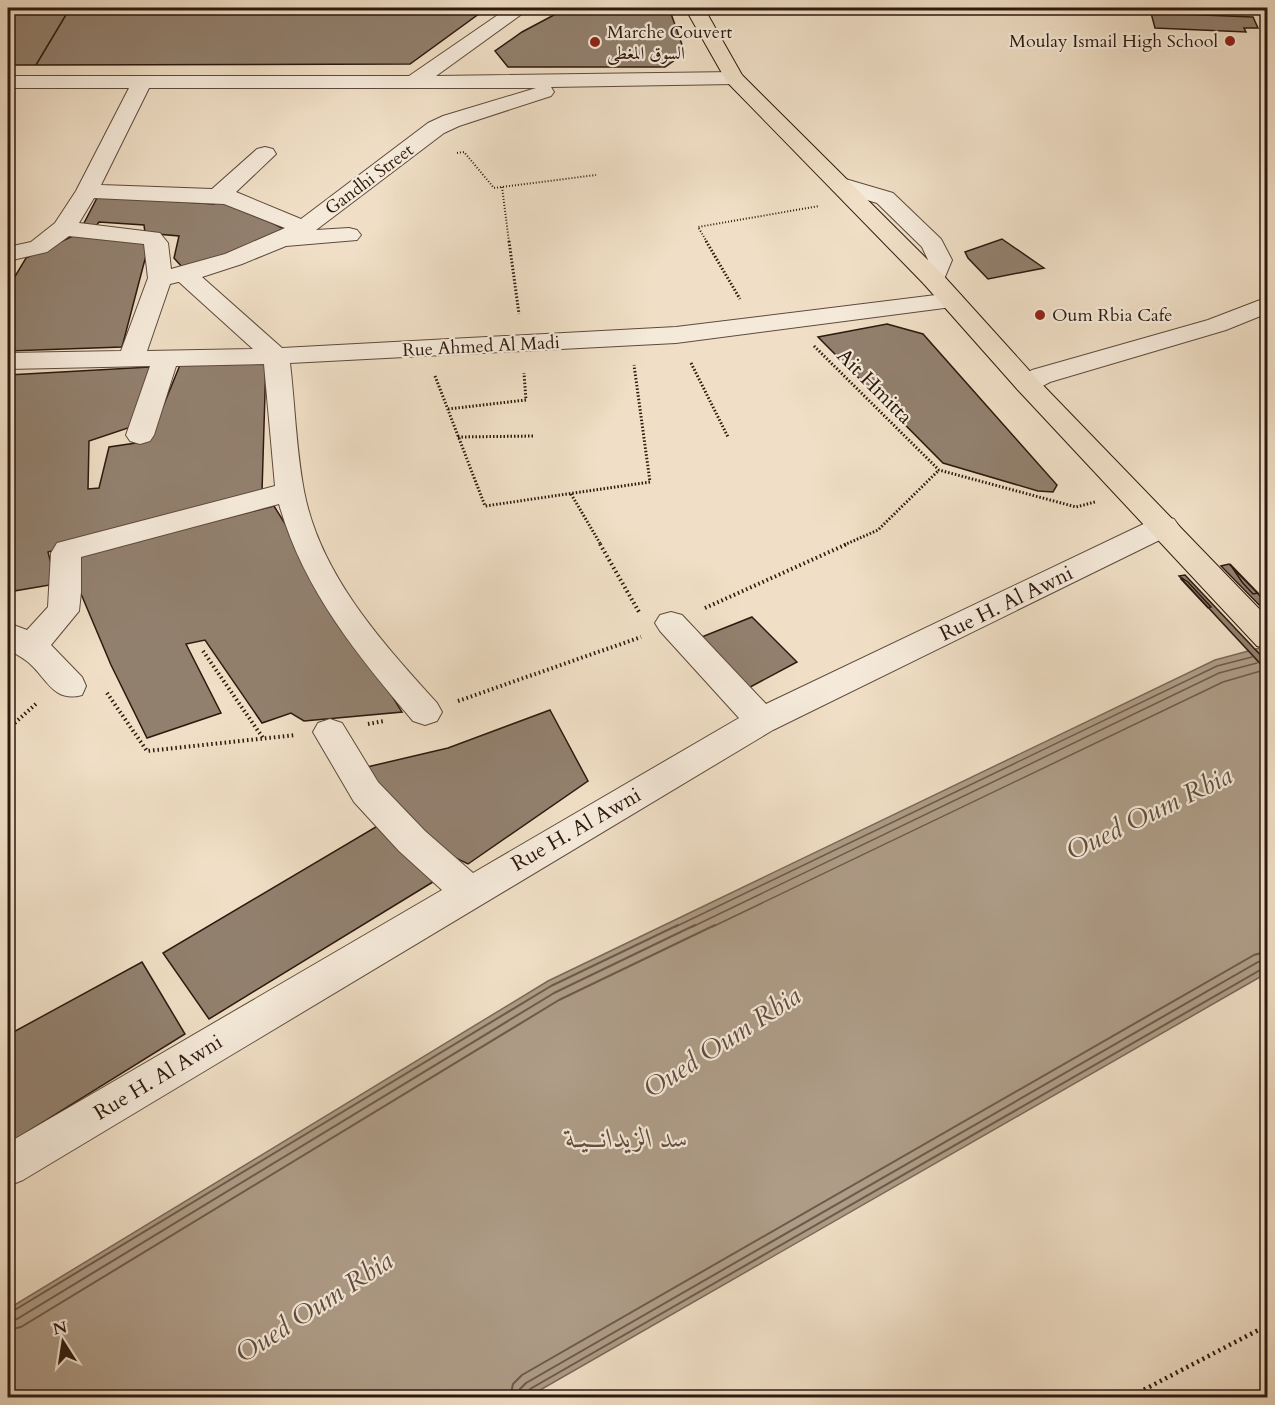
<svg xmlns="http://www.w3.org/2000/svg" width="1275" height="1405" font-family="Cardo,Amiri,serif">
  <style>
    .water { fill: #ae9c87; stroke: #7a6857; stroke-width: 1.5 }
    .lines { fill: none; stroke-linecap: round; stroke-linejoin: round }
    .shore-far1 { stroke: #6e5a4a; stroke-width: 1.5 }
    .shore { stroke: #6e5a4a; stroke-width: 2 }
    .building { fill: #92806e; stroke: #2d190e; stroke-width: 1.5 }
    .minor-casing { stroke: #5e4a3c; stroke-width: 2 }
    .major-casing { stroke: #2d190e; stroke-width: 2 }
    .path-far3 { stroke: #2d190e; stroke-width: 2; stroke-dasharray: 1 2; stroke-linecap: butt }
    .path-far2 { stroke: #2d190e; stroke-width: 3; stroke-dasharray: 1.5 2; stroke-linecap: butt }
    .path-far1 { stroke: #2d190e; stroke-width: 4; stroke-dasharray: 1.5 3; stroke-linecap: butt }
    .path { stroke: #2d190e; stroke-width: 4.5; stroke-dasharray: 2 4; stroke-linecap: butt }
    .minor { fill: #f5eada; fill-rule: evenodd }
    .major { fill: #f0dfc6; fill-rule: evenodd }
    .poi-dot { fill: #8f2418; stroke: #f5eada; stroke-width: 2 }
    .labels { text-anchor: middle; stroke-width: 4.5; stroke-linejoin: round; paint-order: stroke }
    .far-poi-label { font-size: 18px; fill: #2d190e; stroke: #f5eada; text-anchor: start }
    .far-street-label { font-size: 18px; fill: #2d190e; stroke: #f5eada }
    .street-label { font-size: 21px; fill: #2d190e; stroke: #f5eada }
    .near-water-label { font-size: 27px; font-style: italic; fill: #614d3e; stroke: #f5eada }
  </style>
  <rect width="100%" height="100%" fill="#f0dfc6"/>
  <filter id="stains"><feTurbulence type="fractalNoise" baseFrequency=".00333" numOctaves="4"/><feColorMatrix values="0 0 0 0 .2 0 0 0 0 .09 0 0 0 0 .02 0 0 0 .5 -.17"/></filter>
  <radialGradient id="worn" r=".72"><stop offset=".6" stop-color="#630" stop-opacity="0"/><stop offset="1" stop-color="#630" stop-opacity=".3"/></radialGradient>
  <path class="water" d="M1267,646v327l-739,424 -520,1v-89l540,-328 667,-321z"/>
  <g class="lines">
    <path class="shore-far1" d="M675,927l542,-261 35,-9
      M692,927l527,-254 38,-10
      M712,927l511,-245 41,-12"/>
    <path class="shore" d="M8,1314l543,-328 127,-61
      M8,1321l9,-2 537,-326 141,-68
      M8,1330l13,-3 538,-327 156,-75
      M510,1398l3,-14 9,-9 732,-420 14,-4
      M519,1398l1,-9 6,-6 732,-421 10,-2
      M526,1398l4,-9 732,-420 6,-1"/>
  </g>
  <path class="building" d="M8,8h62l-34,57h-28z
    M70,8h417l-77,56 -374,1z
    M567,8h102l16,45 -20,14h-157l-13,-16 27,-19z
    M1125,8h44l-40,4z
    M1151,13l102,4 5,11h-14l2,4 -91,-4z
    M98,196l116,8 11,-5 59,30 -64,29 -38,9 -8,-9 5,-22 -34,-3 -1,-8 -45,-3 -3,4 -13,-1z
    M75,235l74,9 -27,103 -114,4v-63l18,-30z
    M1002,239l42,29 -56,11 -20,-21 -3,-6z
    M887,324l36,10 134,151 -4,7 -15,-1 -95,-28 -125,-126z
    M266,360l-4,132 -214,60 8,32 -48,8v-217l142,-8 -19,60 -42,14 -1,48 11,-1 10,-41 40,-6 31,-76z
    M274,506l128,206 -98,9 -13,-8 -29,10 -57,-83 -19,4 35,69 -74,25 -36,-73 -32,-76 -6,-32z
    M1229,564l39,40v10l-47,-48z
    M1230,564l28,29 -5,1 -11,-12z
    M1185,575l83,88v9l-89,-96z
    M1182,578l6,4 23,25 -3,1 -27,-29z
    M752,617l45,45 -56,30 -47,-52z
    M550,710l38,71 -120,83 -27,-13 -46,-45 -28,-39 81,-19z
    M386,821l55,56 -232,142 -46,-66z
    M142,962l43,72 -177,110v-109z"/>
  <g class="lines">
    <defs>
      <path id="minor" d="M508,8h22l-94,68 298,-4 7,2 3,4 -3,4 -7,2 -183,3 3,5 -3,4 -92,30 -15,7 -128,97 33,-2 8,2 4,5 -4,5 -71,6 -44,18 -40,13 80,71 394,-21 276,-34 9,2 3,5 -3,5 -9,2 -276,36 -386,20c5,42 6,86 14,128 16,84 78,151 133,212l5,9 -5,9 -12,4 -12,-4c-56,-66 -110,-132 -134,-217l-198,53v35l-2,19 -28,34 31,32 4,9 -4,9c-29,8 -35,-17 -54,-33 -6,-5 -14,-9 -20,-13v-26l19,7 21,-23 3,-54 6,-10 218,-57 -11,-122 -88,2 -22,69 -4,6 -10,3 -10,-3 -4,-6 24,-69 -142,3v-16l113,-2 27,-73 -4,-34 -75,-8 -22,16 -39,9v-14l23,-5 24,-19 21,-32 53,-103h-121v-12h401zM149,88h387l-93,28 -15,7 -127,96 -65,-27 40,-38 -3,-5 -8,-2 -8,2 -45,40 -111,-4zM94,198l130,6 61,24 -60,26 -54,15 -3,-26 -8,-10 -81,-10zM178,282h1l74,67 -106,2 23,-67z
        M842,178l51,15 48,46 11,21 -10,24 -9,2 -9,-2 -3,-5 7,-19 -6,-13 -45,-44 -43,-13 -3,-5 3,-5z
        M1268,297v16l-42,17 -176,52c-11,6 -19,11 -32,8l-4,-6 4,-6 14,-8 176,-50z
        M1164,516l10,3 5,7 -5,7 -401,197 -750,450 -15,6v-43l434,-253 -43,-39 -45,-49 -41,-70 5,-9 12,-4 12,4 36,59 47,49 48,42 266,-155 -79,-87 -5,-8 5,-8 11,-3 11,3 84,89 388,-185z"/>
      <path id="major" d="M685,8h19l38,67 200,199 94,104 232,240v31l-11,-3 -239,-256 -94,-106 -197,-202z"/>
    </defs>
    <use href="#minor" class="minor-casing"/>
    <use href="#major" class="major-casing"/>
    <path class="path-far3" d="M457,153l7,-1 30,36 102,-13
      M502,187l7,55
      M707,242l-9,-15 121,-21"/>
    <path class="path-far2" d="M509,241l10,73
      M706,241l34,58
      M814,346l125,124 137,37 19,-5
      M691,363l37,74
      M435,376l50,130 165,-24 -16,-117
      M448,409l78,-9 -2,-27
      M458,437l77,-1
      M571,494l30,51
      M844,545l34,-15 61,-60"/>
    <path class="path-far1" d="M600,544l39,68
      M705,608l142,-64
      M203,651l60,87
      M107,693l40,58 149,-16
      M458,701l183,-64
      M368,724l16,-3
      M8,729l30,-27"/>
    <path class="path" d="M1128,1398l140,-73"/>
    <use href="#minor" class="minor"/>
    <use href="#major" class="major"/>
  </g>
  <g class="poi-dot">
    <circle cx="1230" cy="41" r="6"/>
    <circle cx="595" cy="42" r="6"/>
    <circle cx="1040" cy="315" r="6"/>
  </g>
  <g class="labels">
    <g class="far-poi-label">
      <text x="607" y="38">Marche Couvert<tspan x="607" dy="21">السوق المغطى</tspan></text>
      <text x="1218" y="47" text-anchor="end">Moulay Ismail High School</text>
      <text x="1052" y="321">Oum Rbia Cafe</text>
    </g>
    <g class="far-street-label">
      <text transform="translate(369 179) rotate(-37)" y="6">Gandhi Street</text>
      <text transform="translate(481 346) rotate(-3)" y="6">Rue Ahmed Al Madi</text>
    </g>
    <g class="street-label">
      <text transform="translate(875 386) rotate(45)" y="7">Ait Hmitta</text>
      <text transform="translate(1006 603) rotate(-26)" y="7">Rue H. Al Awni</text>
      <text transform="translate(576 829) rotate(-30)" y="7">Rue H. Al Awni</text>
      <text transform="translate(158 1077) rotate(-31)" y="7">Rue H. Al Awni</text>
    </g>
    <g class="near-water-label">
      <text transform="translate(1149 813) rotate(-26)" y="9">Oued Oum Rbia</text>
      <text transform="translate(722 1042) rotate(-33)" y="9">Oued Oum Rbia</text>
      <text x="627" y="1147">سد الزيدانـــيـة</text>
      <text transform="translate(314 1307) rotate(-33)" y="9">Oued Oum Rbia</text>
    </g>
  </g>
  <rect width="1275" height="1405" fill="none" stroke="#f0dfc6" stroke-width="30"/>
  <rect x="9" y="9" width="1257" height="1387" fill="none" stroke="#2d190e" stroke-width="3"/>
  <rect x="15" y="15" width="1245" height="1375" fill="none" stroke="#2d190e" stroke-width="1.5"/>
  <g transform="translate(63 1342) rotate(348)" stroke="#f5eada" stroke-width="4.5" paint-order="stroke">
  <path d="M0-4.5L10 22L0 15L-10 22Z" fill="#2d190e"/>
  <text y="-9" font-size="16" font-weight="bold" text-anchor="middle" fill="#2d190e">N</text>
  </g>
  <rect width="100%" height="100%" filter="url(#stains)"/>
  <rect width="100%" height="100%" fill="url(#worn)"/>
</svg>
